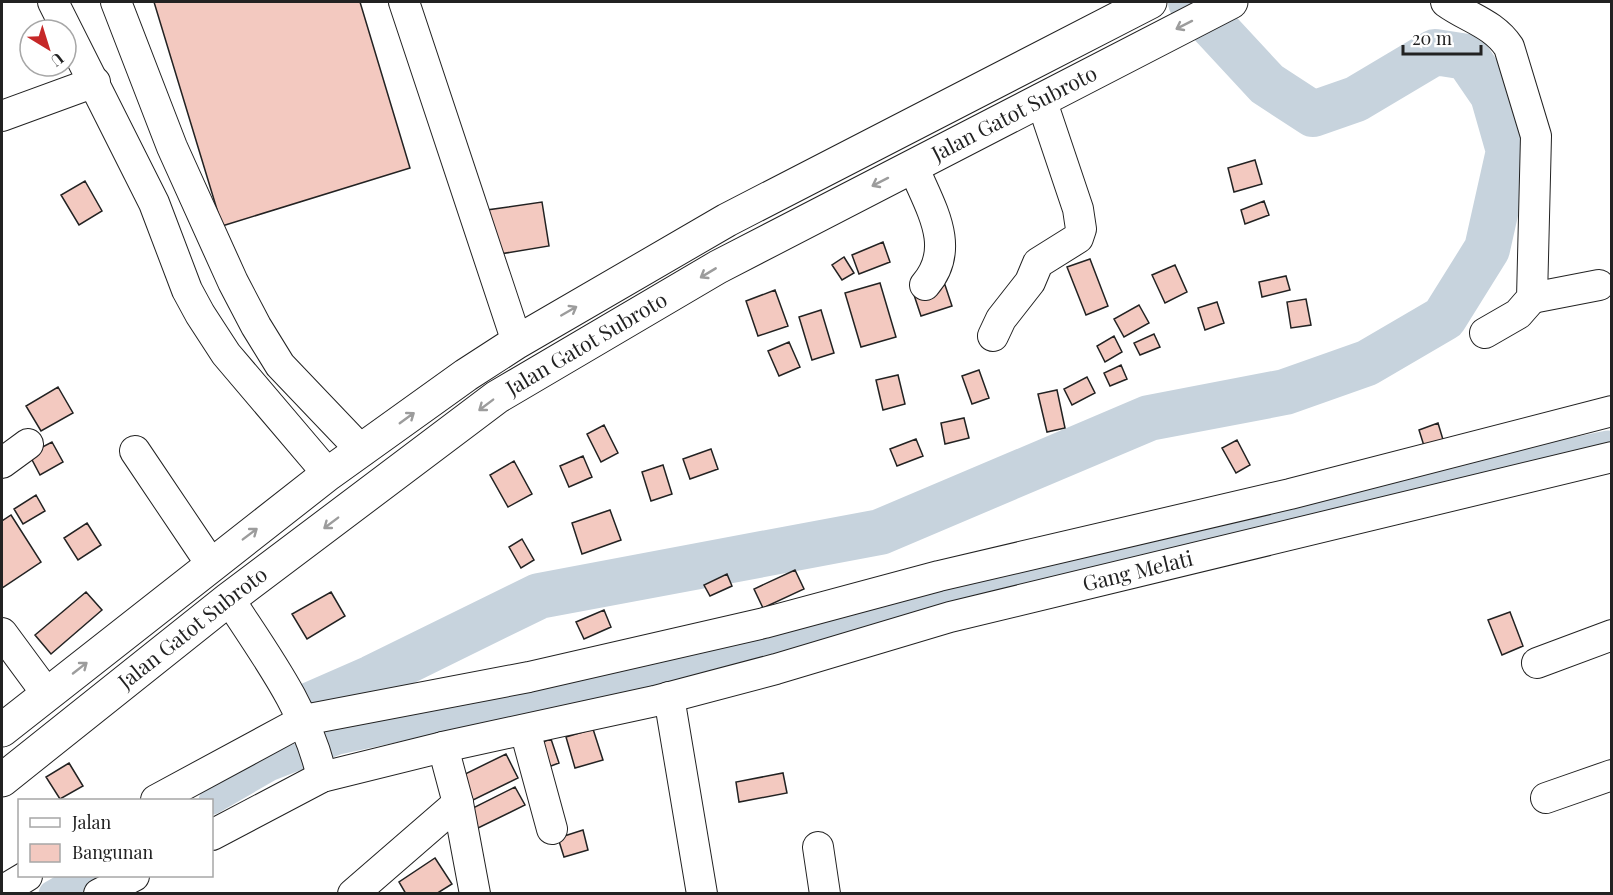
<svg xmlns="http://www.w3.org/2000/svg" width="1613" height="895" font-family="'Playfair Display',serif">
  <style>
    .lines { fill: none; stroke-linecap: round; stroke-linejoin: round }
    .canal { stroke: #c7d3dd; stroke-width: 27 }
    .river { stroke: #c7d3dd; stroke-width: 46 }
    .building { fill: #f3c9c0; stroke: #222; stroke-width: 1.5 }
    .minor-casing { stroke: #222; stroke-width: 32 }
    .highway-casing { stroke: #222; stroke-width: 35 }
    .minor { stroke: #fff; stroke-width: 30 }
    .highway { stroke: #fff; stroke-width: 33 }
    .oneway { stroke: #9c9c9c }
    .labels { text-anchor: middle; stroke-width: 4.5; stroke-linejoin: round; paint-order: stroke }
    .street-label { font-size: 21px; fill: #222; stroke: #fff }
  </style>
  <rect width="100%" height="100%" fill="#fff"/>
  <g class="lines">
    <path class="canal" d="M212,801l57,-33 69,-27 353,-75 828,-204 89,-18
      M52,894l31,-18"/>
    <path class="river" d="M308,706l64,-28 167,-82 341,-64 269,-114 136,-26 82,-29 77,-45 43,-69 22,-98 -16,-56 -26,-38 -32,-5 -79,47 -43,15 -46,-30 -76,-82"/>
  </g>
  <path class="building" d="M154,2h206l50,166 -188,58z
    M1255,160l7,24 -28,8 -6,-24z
    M85,181l17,30 -23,14 -18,-30z
    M1264,201l5,14 -24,9 -4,-14z
    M542,202l7,44 -55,9 -7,-45z
    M883,242l7,20 -31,12 -7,-19z
    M844,257l10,16 -12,7 -10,-15z
    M1090,259l18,47 -22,9 -19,-48z
    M1175,265l12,27 -22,11 -13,-28z
    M1286,276l4,14 -28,7 -3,-15z
    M880,283l16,54 -35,10 -16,-54z
    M945,285l7,21 -31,10 -7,-21z
    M775,290l13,36 -30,10 -12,-35z
    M1306,299l5,26 -20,3 -4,-26z
    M1217,302l7,21 -19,7 -7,-22z
    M1139,305l10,18 -25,14 -10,-18z
    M821,310l13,43 -22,7 -13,-43z
    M1154,334l6,13 -20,8 -6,-12z
    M1114,336l8,16 -17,10 -8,-16z
    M789,342l11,25 -21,9 -11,-25z
    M1121,365l6,14 -17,7 -6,-13z
    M979,370l10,28 -17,6 -10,-28z
    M898,375l7,29 -22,6 -7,-30z
    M1087,377l8,16 -23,12 -8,-16z
    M58,387l15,26 -32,18 -15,-25z
    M1057,390l8,38 -18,4 -9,-38z
    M964,418l5,20 -24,6 -4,-21z
    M1438,423l6,20 -19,6 -6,-19z
    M604,425l14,28 -17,9 -14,-28z
    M916,439l7,17 -26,10 -7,-17z
    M1237,440l13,25 -14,8 -14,-25z
    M52,442l11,20 -23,13 -11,-21z
    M711,449l7,20 -28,10 -7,-20z
    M583,456l9,21 -23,10 -9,-21z
    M514,461l18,33 -24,13 -18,-32z
    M663,465l9,29 -21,7 -9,-29z
    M36,495l9,16 -22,13 -9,-15z
    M610,510l11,30 -39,14 -10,-31z
    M11,515l30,47 -39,26v-67z
    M87,523l14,22 -23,15 -14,-22z
    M522,539l12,21 -13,8 -12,-21z
    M795,570l9,19 -41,19 -9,-19z
    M727,574l5,12 -22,10 -6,-11z
    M86,592l16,18 -51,44 -16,-19z
    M331,592l14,24 -38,23 -15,-25z
    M604,610l7,17 -27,12 -8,-17z
    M1510,612l13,34 -21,9 -14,-35z
    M593,729l10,31 -28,8 -9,-31z
    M551,739l8,24 -19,7 -8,-24z
    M506,754l12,24 -47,23 -12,-24z
    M69,763l14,23 -23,13 -14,-22z
    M783,773l4,20 -48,9 -3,-20z
    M515,787l10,18 -51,25 -9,-18z
    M583,830l5,20 -24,7 -6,-19z
    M435,858l17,26 -16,10h-30l-7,-12z"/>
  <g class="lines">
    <defs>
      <g id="minor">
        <path d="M53,2l101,201 33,87 13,24 26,40 102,120"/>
        <path d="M116,2l56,145 61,135 23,44 24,39 82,86"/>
        <path d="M404,2l113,340"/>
        <path d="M1446,2c22,16 47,21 63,45l27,89 -4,162 -14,16 -33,19"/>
        <path d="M2,116l93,-34"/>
        <path d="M913,166c16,40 45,81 12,119"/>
        <path d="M1532,298l67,-13"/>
        <path d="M993,336l8,-17 29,-37 8,-19 40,-25 3,-9 -3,-20 -37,-110"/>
        <path d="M135,451l76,113"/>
        <path d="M2,463l26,-19"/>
        <path d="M229,599c37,57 78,111 93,178"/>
        <path d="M2,633l45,61"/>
        <path d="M1537,663l75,-28"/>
        <path d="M669,697l33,197"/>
        <path d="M525,730l27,99"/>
        <path d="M443,747l15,56 17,91"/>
        <path d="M1546,798l66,-23"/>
        <path d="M156,800l148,-80 225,-43 235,-54 175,-47 351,-82 322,-83"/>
        <path id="s1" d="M212,835l110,-58 121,-30 212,-46 121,-32 174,-52 662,-160"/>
        <path d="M818,847l7,47"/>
        <path d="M2,891l25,-15"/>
        <path d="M99,894l35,-18"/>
        <path d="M353,894l105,-91"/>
      </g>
      <g id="highway">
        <path d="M2,730l326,-256 138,-99 51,-33 210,-122 423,-218"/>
        <path id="s2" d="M2,780l227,-181 268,-202 221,-130 513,-265"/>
      </g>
    </defs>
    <use href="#minor" class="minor-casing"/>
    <use href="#highway" class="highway-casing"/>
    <use href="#minor" class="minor"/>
    <use href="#highway" class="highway"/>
  </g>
  <defs><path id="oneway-shaft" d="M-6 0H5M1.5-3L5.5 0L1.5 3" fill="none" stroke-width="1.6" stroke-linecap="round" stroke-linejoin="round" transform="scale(1.5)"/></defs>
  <g class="oneway">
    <use href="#oneway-shaft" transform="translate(1184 25) rotate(153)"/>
    <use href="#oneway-shaft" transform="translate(880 182) rotate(153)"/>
    <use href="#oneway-shaft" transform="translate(708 273) rotate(149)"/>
    <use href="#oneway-shaft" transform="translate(569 311) rotate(-30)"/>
    <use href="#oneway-shaft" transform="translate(486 405) rotate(143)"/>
    <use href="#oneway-shaft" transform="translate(407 418) rotate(-36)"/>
    <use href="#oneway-shaft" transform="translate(331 523) rotate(143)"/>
    <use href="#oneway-shaft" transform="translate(250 534) rotate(-37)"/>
    <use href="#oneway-shaft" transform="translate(80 668) rotate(-38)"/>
  </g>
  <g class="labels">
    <g class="street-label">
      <text dy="7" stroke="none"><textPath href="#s2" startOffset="1216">Jalan Gatot Subroto</textPath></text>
      <text dy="7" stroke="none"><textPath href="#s2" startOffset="730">Jalan Gatot Subroto</textPath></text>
      <text dy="7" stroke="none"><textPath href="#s1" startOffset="966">Gang Melati</textPath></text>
      <text dy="7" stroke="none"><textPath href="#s2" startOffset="244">Jalan Gatot Subroto</textPath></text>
    </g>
  </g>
  <rect width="1613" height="895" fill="none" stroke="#222222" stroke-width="6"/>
  <rect x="18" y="799" width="195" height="78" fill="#ffffff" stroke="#a7a7a7" stroke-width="1.5"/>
  <rect x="30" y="818" width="30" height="9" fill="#ffffff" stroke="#a7a7a7" stroke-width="1.5"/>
  <text x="72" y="829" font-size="18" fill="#222222">Jalan</text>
  <rect x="30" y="844" width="30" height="18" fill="#f3c9c0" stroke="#a7a7a7" stroke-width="1.5"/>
  <text x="72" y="859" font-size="18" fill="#222222">Bangunan</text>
  <g transform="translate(48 48) rotate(142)"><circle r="28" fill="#ffffff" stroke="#a7a7a7" stroke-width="1.5"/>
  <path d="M0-4.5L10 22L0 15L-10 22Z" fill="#c62828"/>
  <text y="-9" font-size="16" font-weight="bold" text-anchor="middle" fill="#222222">U</text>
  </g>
  <path d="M1403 45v9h78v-9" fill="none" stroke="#222222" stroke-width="3"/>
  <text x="1412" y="45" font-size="18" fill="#222222" stroke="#ffffff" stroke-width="4.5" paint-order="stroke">20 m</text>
</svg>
